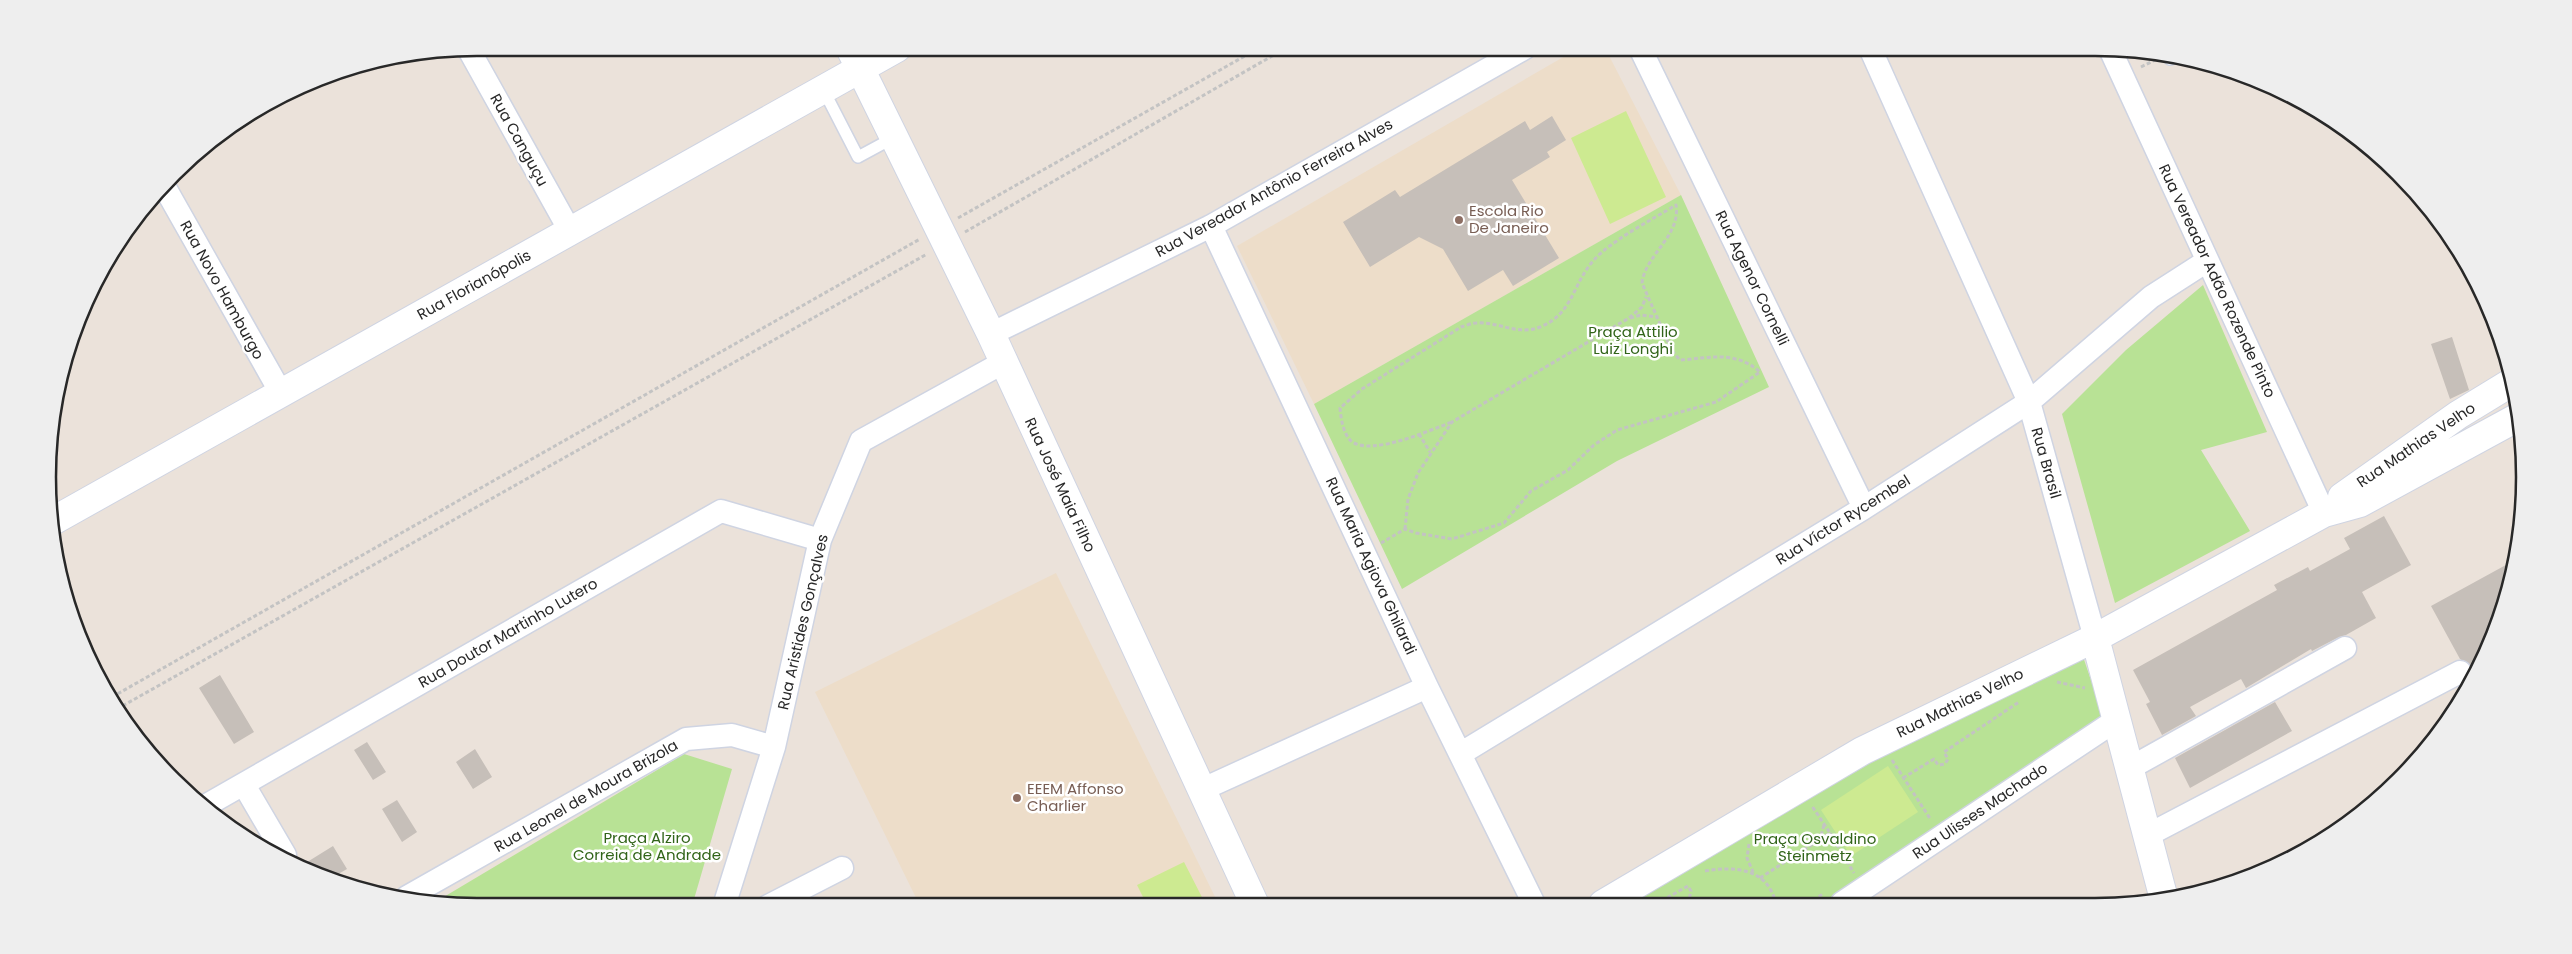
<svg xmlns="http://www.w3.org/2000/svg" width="2572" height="954" font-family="Poppins,sans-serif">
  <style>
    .education { fill: #edddc9 }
    .green { fill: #b8e295 }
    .pitch { fill: #cdea91 }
    .building { fill: #c6bfb9 }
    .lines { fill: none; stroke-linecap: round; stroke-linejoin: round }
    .service-casing { stroke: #cfd4e2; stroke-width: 14 }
    .minor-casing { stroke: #cfd4e2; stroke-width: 25 }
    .tertiary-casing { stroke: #cfd4e2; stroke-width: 30 }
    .secondary-casing { stroke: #cfd4e2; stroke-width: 30 }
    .path { stroke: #c3c3c3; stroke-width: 3; stroke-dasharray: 4 2.5; stroke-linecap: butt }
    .service { stroke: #fff; stroke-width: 11 }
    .minor { stroke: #fff; stroke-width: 22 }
    .tertiary { stroke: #fff; stroke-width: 28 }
    .secondary { stroke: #fff; stroke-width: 28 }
    .education-dot { fill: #8d6e63; stroke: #fff; stroke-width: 2 }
    .labels { text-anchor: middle; stroke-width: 5; stroke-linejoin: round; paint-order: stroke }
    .street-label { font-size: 15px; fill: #282828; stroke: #fff }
    .education-label { font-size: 15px; fill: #785e54; stroke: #fff; text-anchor: start }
    .park-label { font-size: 15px; fill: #316419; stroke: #fff }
    .rim { fill: none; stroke: #282828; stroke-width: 2.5 }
  </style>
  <rect width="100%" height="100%" fill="#ebe2da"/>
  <path class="education" d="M1579,48h26l76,147 -367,209 -77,-158z
    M1056,573l163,332 -299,1 -105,-214z"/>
  <path class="green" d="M1681,195l88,192 -152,74 -215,128 -88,-185z
    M2203,285l64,147 -66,18 49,81 -135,72 -53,-189 64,-64z
    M2079,645l26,76 -277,183h-211z
    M684,754l48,15 -40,137h-215l-40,-5z"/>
  <path class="pitch" d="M1626,111l40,86 -56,27 -39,-86z
    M1888,766l30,46 -67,44 -30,-46z
    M1184,862l22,43h-59l-10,-20z"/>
  <path class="building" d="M1552,116l14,24 -19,12 3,5 -38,23 47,78 -46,28 -10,-16 -35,21 -25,-42 -24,-12 -49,30 -27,-45 52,-32 5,7 125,-76 5,9z
    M2452,337l17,53 -19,9 -19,-55z
    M2384,516l27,49 -49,27 14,26 -30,17 -7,2 -27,14 -1,-2 -65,39 -5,-9 -51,28 6,9 -34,19 -16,-31 4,-2 -17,-32 144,-80 -3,-5 34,-18 2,4 40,-22 -6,-11z
    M2515,560l-5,28 -38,92 -1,-14 -11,-7 -29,-53z
    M220,675l34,57 -20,12 -35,-56z
    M2275,702l17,29 -102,57 -15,-30z
    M367,742l19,30 -13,8 -19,-30z
    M475,749l17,28 -19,12 -17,-27z
    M397,800l20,32 -15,10 -20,-33z
    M333,846l14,23 -14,8 -29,-13z"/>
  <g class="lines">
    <defs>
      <path id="service" d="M2169,57l1,2 3,-1
        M823,89l35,68 37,-20"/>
      <path id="minor" d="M468,48l102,183
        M1640,48l224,460
        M1870,48l159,354 66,236
        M2110,49l214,464
        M164,186l117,207
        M1211,226l216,461 107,217
        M991,334l220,-108 314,-178
        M1460,754l404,-246 165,-106 122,-105 56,-36
        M2130,768l215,-120
        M244,785l41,70
        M1201,790l226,-103
        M205,806l516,-295 99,29
        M2148,835l312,-163
        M407,897l279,-158 46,-4 42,12
        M1842,903l276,-184
        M724,906l50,-159 46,-207 41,-99 143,-79
        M768,906l74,-38"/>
      <path id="tertiary" d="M850,48l141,286 264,571
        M2342,497l116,-82 54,-33
        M2095,638l69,261
        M1603,904l259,-153 233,-113 229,-125 36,-10 160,-87"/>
      <path id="secondary" d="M51,522l846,-474"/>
    </defs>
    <use href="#service" class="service-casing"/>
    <use href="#minor" class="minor-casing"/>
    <use href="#tertiary" class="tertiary-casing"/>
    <use href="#secondary" class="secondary-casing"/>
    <path class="path" d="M2141,67l14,-7
      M958,218l301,-170
      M965,232l321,-184
      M1630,318l11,-3 15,2
      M1419,434l11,18
      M1405,529l3,-30 10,-26 34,-51 177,-104 13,-11 4,-10
      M1381,543l24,-14 11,4 36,6 52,-16 27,-32 37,-21 26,-25 23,-15 99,-28 44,-30c-25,-22 -50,-14 -80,-12l-8,-9 -30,-68c3,-28 39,-47 34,-78 -23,14 -66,36 -83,56 -21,24 -20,53 -53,66 -22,9 -43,-6 -64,-4 -5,0 -11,3 -15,4l-99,62 -22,19c1,11 3,25 11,33 20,16 79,-11 101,-19
      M2057,682l28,6
      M112,697l808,-458
      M117,709l810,-455
      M1892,760l39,60
      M1903,778l31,-19 4,6 7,-1 3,-5 -4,-7 75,-50
      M1824,825l-4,14 15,5
      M1830,833l24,40
      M1749,844l-2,14 6,14
      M1705,871c30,-5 63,-3 71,33
      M1760,878l70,-45 -18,-27
      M1656,904l32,-18 3,5 -3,13
      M1808,904l16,-11"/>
    <use href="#service" class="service"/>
    <use href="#minor" class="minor"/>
    <use href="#tertiary" class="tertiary"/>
    <use href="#secondary" class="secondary"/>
  </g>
  <g class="education-dot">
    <circle cx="1459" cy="220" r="5"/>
    <circle cx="1017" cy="798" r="5"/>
  </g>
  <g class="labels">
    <g class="street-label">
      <text transform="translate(519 140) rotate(61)" y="5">Rua Canguçu</text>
      <text transform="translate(1274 188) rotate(-29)" y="5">Rua Vereador Antônio Ferreira Alves</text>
      <text transform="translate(1752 278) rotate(64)" y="5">Rua Agenor Cornelli</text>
      <text transform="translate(2217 281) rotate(65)" y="5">Rua Vereador Adão Rozende Pinto</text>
      <text transform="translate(474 285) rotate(-29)" y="5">Rua Florianópolis</text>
      <text transform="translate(222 290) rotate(61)" y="5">Rua Novo Hamburgo</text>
      <text transform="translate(2416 445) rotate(-34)" y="5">Rua Mathias Velho</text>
      <text transform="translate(2046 463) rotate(74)" y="5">Rua Brasil</text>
      <text transform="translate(1060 485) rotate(65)" y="5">Rua José Maia Filho</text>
      <text transform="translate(1843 520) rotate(-32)" y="5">Rua Víctor Rycembel</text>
      <text transform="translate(1371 566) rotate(65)" y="5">Rua Maria Agiova Ghilardi</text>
      <text transform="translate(803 622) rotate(-77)" y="5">Rua Aristides Gonçalves</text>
      <text transform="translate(508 633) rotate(-30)" y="5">Rua Doutor Martinho Lutero</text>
      <text transform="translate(1960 703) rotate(-26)" y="5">Rua Mathias Velho</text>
      <text transform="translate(586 796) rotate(-30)" y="5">Rua Leonel de Moura Brizola</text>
      <text transform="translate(1980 811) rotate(-34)" y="5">Rua Ulisses Machado</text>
    </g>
    <g class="education-label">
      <text x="1469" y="216">Escola Rio<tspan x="1469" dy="17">De Janeiro</tspan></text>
      <text x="1027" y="794">EEEM Affonso<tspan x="1027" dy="17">Charlier</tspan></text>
    </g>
    <g class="park-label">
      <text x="1633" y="337">Praça Attilio<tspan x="1633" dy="17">Luiz Longhi</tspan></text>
      <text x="647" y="843">Praça Alziro<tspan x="647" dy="17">Correia de Andrade</tspan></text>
      <text x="1815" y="844">Praça Osvaldino<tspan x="1815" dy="17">Steinmetz</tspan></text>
    </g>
  </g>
  <path d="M0 0H2572V954H0ZM477 56H2095A421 421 0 0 1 2516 477V477A421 421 0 0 1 2095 898H477A421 421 0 0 1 56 477V477A421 421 0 0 1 477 56Z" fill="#eee" fill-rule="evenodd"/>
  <path class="rim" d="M477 56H2095A421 421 0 0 1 2516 477V477A421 421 0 0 1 2095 898H477A421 421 0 0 1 56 477V477A421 421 0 0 1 477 56Z"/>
</svg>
